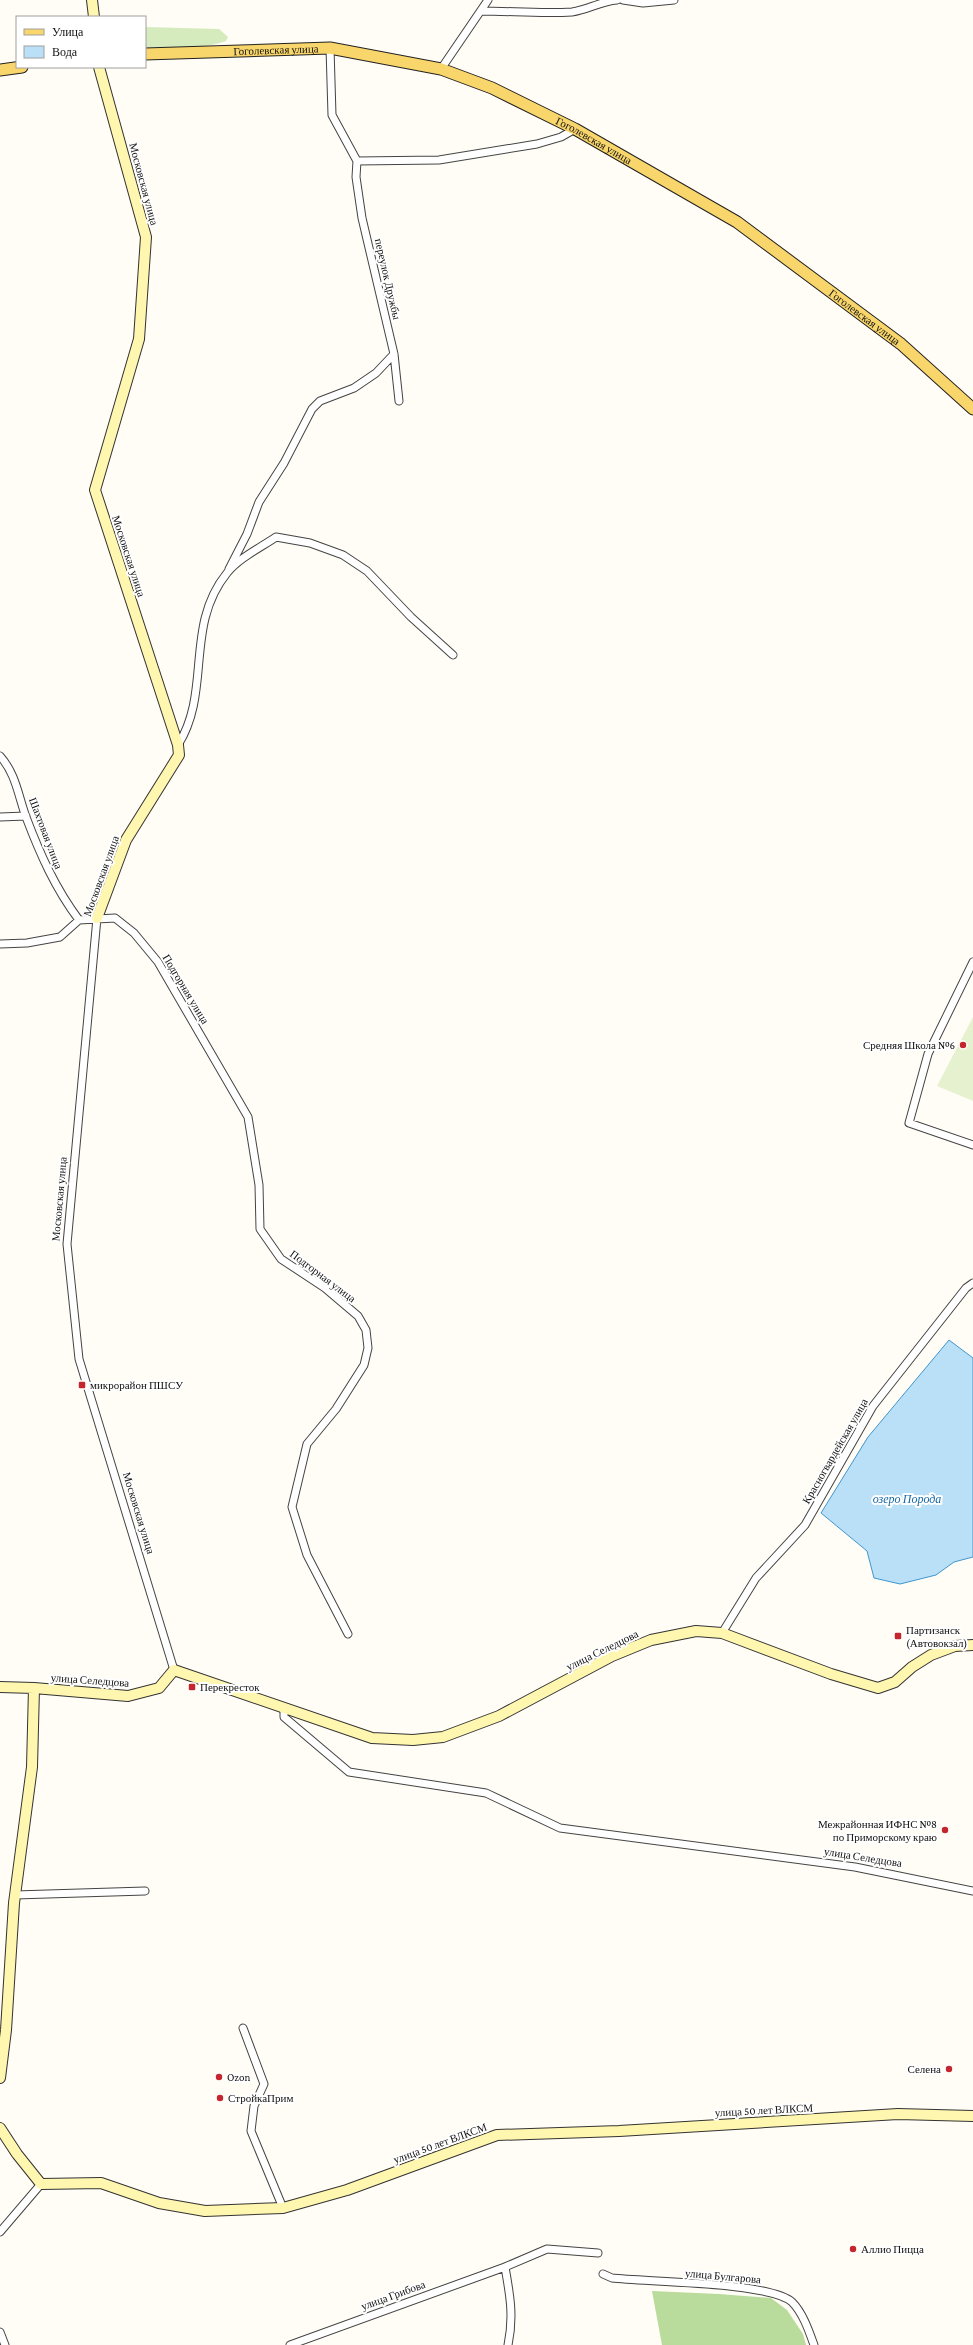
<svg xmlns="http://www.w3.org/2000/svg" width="973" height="2345" font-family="'Crimson Pro',serif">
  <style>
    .green { fill: #d5ebbd }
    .forest { fill: #b9dc9c }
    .pitch { fill: #e6f2cf }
    .water { fill: #b9e0f7; stroke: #3f96cf }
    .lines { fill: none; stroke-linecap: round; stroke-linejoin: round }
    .street-casing { stroke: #444; stroke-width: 9 }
    .secondary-casing { stroke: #333; stroke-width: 12 }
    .primary-casing { stroke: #222; stroke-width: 13 }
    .street { stroke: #fff; stroke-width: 7 }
    .secondary { stroke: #fff6b0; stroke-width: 10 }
    .primary { stroke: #f9d66b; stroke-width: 11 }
    .poi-dot { fill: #c4262e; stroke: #fff; stroke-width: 1.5 }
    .labels { text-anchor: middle; stroke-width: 4; stroke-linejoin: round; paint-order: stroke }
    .street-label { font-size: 11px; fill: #111; stroke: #fff }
    .poi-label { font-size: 11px; fill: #111; stroke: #fff; text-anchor: start }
    .water-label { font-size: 12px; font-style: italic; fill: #1768a6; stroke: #fff }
  </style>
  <rect width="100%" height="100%" fill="#fffdf5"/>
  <path class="green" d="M145,27l74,2 9,8 -2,4c-25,9 -55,6 -81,7z"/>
  <path class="forest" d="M652,2291l67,3 52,4 16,12 16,24 3,11h-144z"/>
  <path class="pitch" d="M973,1017v84l-36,-15z"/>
  <path class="water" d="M949,1340l24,18v199l-19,5 -18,13 -36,9 -26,-6 -7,-27 -46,-38 47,-76z"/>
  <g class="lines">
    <defs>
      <path id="street" d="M623,0l20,3 31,-3
        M481,11c30,0 60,3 91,1 16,-2 29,-11 45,-12
        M330,48l2,67 25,46 -1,16 6,41 32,136 5,47
        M441,69l47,-69
        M357,161l82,-1 98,-16 24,-7 14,-8
        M229,569l18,-35 12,-32 25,-39 28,-54 8,-8 34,-13 22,-15 18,-19
        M178,745c34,-54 6,-119 49,-172 12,-15 33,-25 49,-36l34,6 33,12 24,16 44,46 42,38
        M0,756c16,18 18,39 26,61 14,37 29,71 53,103l36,-2 19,15 24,29 90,155 11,68 1,44 21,30 44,29 33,28 8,14 2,18 -4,17 -28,44 -29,35 -15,63 15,48 41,79
        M0,817l26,-1
        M97,918l-30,326 12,115 95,311
        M0,944l27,-1 33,-6 19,-17
        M973,962l-45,92 -19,69 64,22
        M722,1633l34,-55 49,-53 68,-119 93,-118 7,-5
        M284,1708v9l65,55 137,21 74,35 295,39 118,24
        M15,1895l130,-4
        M243,2028l21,56 -10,22 -3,25 32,77
        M0,2232l41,-48
        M603,2274l9,4c35,4 158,4 180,24 11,11 17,29 22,43
        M0,2332l5,13
        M290,2345l215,-78
        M508,2345c6,-28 2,-50 -3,-78l42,-18 51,4"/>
      <path id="secondary" d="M92,0l2,17
        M97,918l29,-78 53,-85 -1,-10 -83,-255 44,-151 7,-102 -47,-170
        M0,1687l34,1 94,8 31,-8 15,-18 198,68 41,2 30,-3 56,-21 113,-60 39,-16 45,-9 26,2 109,41 47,14 17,-6 17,-15 19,-12 24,-9 18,-1
        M0,2078l6,-48 8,-127 18,-136 2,-79
        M0,2128l17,26 24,30 60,-1 58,20 46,8 78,-3 64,-18 150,-55 122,-4 279,-17 75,2"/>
      <g id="primary">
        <path id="s1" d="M145,54l185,-6 111,21 51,19 83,41 162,93 164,122 72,65"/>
        <path d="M0,70l22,-3"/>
      </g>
    </defs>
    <use href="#street" class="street-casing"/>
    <use href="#secondary" class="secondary-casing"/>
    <use href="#primary" class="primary-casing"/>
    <use href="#street" class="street"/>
    <use href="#secondary" class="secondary"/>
    <use href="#primary" class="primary"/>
  </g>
  <g class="poi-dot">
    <circle cx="963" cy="1045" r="4"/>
    <rect x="78" y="1381" width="8" height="8" rx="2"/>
    <rect x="894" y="1632" width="8" height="8" rx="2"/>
    <rect x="188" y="1683" width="8" height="8" rx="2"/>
    <circle cx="945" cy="1830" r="4"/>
    <circle cx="949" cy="2069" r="4"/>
    <circle cx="219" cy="2077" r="4"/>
    <circle cx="220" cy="2098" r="4"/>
    <circle cx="853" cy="2249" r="4"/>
  </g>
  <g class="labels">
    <g class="street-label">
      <text dy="4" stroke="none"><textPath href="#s1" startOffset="131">Гоголевская улица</textPath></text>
      <text dy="4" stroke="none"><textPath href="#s1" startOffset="467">Гоголевская улица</textPath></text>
      <text transform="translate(144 184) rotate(75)" y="4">Московская улица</text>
      <text transform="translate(388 279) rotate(77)" y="4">переулок Дружбы</text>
      <text dy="4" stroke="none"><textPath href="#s1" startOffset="791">Гоголевская улица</textPath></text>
      <text transform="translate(129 556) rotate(72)" y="4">Московская улица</text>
      <text transform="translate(46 833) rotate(69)" y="4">Шахтовая улица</text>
      <text transform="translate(101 876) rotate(-70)" y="4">Московская улица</text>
      <text transform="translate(186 989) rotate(59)" y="4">Подгорная улица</text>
      <text transform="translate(59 1199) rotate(-85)" y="4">Московская улица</text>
      <text transform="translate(323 1276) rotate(37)" y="4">Подгорная улица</text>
      <text transform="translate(835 1451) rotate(-60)" y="4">Красногвардейская улица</text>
      <text transform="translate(139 1513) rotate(73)" y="4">Московская улица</text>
      <text transform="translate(602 1650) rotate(-26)" y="4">улица Селедцова</text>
      <text transform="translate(90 1680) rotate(4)" y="4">улица Селедцова</text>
      <text transform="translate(863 1857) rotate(9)" y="4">улица Селедцова</text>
      <text transform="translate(764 2110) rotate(-3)" y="4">улица 50 лет ВЛКСМ</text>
      <text transform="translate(440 2143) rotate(-20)" y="4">улица 50 лет ВЛКСМ</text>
      <text transform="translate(723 2276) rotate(5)" y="4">улица Булгарова</text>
      <text transform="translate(393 2295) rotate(-20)" y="4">улица Грибова</text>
    </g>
    <g class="poi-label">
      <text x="955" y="1049" text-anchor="end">Средняя Школа №6</text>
      <text x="90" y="1389">микрорайон ПШСУ</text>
      <text x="906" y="1634">Партизанск<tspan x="906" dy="13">(Автовокзал)</tspan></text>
      <text x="200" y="1691">Перекресток</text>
      <text x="937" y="1828" text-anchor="end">Межрайонная ИФНС №8<tspan x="937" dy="13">по Приморскому краю</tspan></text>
      <text x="941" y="2073" text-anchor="end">Селена</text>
      <text x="227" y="2081">Ozon</text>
      <text x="228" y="2102">СтройкаПрим</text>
      <text x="861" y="2253">Аллио Пицца</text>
    </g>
    <g class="water-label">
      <text x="907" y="1503">озеро Порода</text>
    </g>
  </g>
  <rect x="16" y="16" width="130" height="52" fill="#ffffff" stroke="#a0a0a0"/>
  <rect x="24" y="29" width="20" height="6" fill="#f9d66b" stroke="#a0a0a0"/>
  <text x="52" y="36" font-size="12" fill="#111111">Улица</text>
  <rect x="24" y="46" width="20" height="12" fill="#b9e0f7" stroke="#a0a0a0"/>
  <text x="52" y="56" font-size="12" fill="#111111">Вода</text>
</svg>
